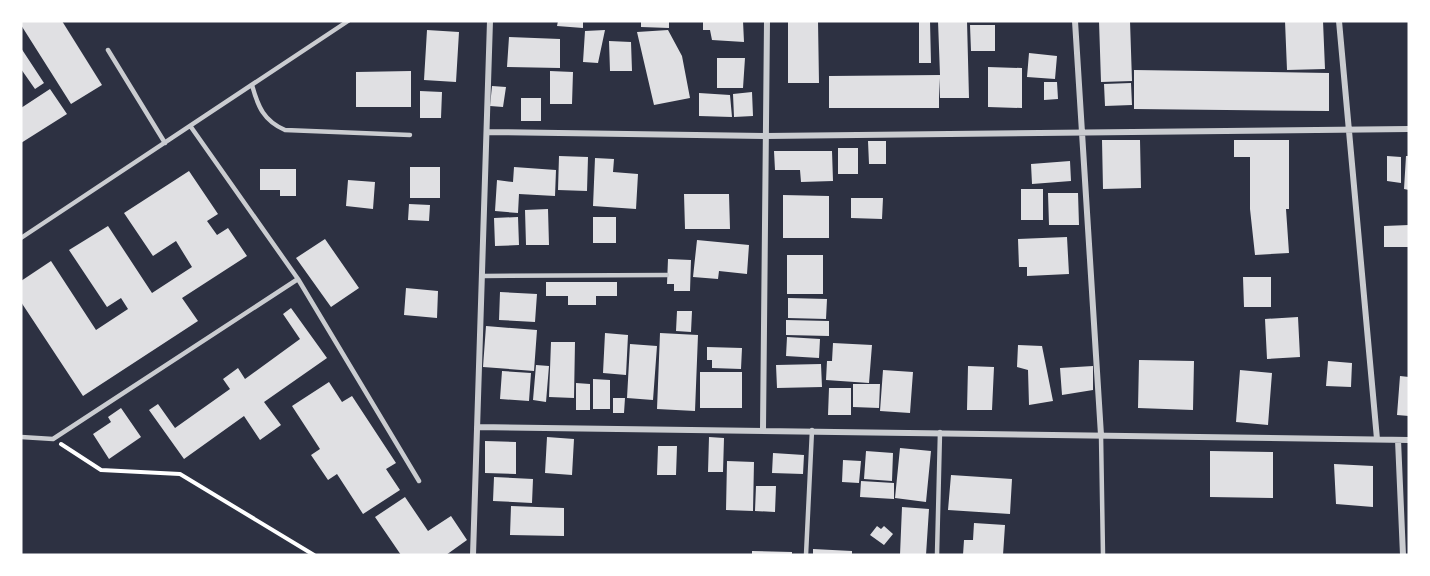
<svg xmlns="http://www.w3.org/2000/svg" width="1430" height="576" font-family="Barlow,sans-serif">
  <style>
    .building { fill: #e0e0e3 }
    .lines { fill: none; stroke-linecap: round; stroke-linejoin: round }
    .path { stroke: #fff; stroke-width: 4 }
    .service { stroke: #caccd0; stroke-width: 4.5 }
    .minor { stroke: #caccd0; stroke-width: 6 }
  </style>
  <rect width="100%" height="100%" fill="#2d3142"/>
  <path class="building" d="M21,21h41l40,64 -31,19 -50,-79z
    M558,21h25v7l-26,-2z
    M641,21h28v7l-28,-1z
    M703,21h40l1,21 -32,-2 -2,-10h-7z
    M788,21h30l1,62h-31z
    M919,21h11l1,42h-12z
    M938,21h29l2,77h-29l-1,-20v30h-110v-32l111,-1z
    M1099,21h31l2,60 -31,1z
    M1285,21h38l2,48 -38,1z
    M970,25h25v26h-24z
    M427,30l32,2 -3,50 -32,-2z
    M605,30l-7,33 -15,-1 2,-31z
    M668,30l14,26 8,42 -36,7 -17,-73z
    M509,37l51,2v29l-53,-1z
    M609,41l22,1 1,29h-22z
    M21,48l23,35 -9,6 -14,-20z
    M1029,53l28,3 -2,23 -28,-2z
    M717,58h28l-2,30h-26z
    M988,67l34,1v40l-34,-1z
    M1134,70l195,3v38l-195,-2z
    M411,71v36h-55v-35z
    M550,71l23,1 -1,32h-22z
    M1044,82h13l1,17 -14,1z
    M1131,83l1,22 -27,1 -1,-22z
    M492,86l14,1 -3,20 -13,-1z
    M50,89l17,25 -46,29v-35z
    M420,91l22,1 -1,26h-21z
    M752,92l1,24 -19,1 -1,-23z
    M699,93l31,2 2,22 -33,-1z
    M521,98h20v23h-20z
    M1102,140h38l1,48 -38,1z
    M1234,140h55v69h-3l3,44 -34,2 -5,-46v-52h-16z
    M868,141h18v23h-17z
    M838,148h20v26h-20z
    M774,151h58l1,30 -32,1 -1,-12h-25z
    M559,156l29,1 -1,34 -29,-1z
    M1387,156l14,1v26l-14,-2z
    M1406,156h3v34l-5,-1z
    M595,158l19,1 -1,13 25,2 -2,35 -43,-3z
    M1070,161l1,20 -39,3 -1,-20z
    M410,167h30v31h-30z
    M514,167l42,3 -1,26 -36,-2 -1,19 -23,-2 2,-31 16,2z
    M260,169h36v27h-16v-6h-20z
    M189,171l29,43 -11,7 10,14 11,-7 19,28 -65,42 16,23 -115,75 -62,-94v-21l30,-20 45,69 32,-21 -7,-11 -14,9 -38,-57 39,-24 44,67 40,-26 -16,-26 -23,15 -29,-43z
    M348,180l27,2 -2,27 -27,-3z
    M1021,189h22v31h-22z
    M1048,193h30l1,32h-30z
    M684,194h45l1,35h-45z
    M783,195l46,1v42h-46z
    M851,198h32l-1,21 -31,-1z
    M409,204l21,1 -1,16 -21,-1z
    M548,209l1,36h-23l-1,-35z
    M518,217l1,28 -24,1 -1,-28z
    M593,217h23v26h-23z
    M1409,225v22h-25v-21z
    M1067,237l2,37 -42,2v-9h-8l-1,-28z
    M325,239l34,49 -28,19 -35,-49z
    M697,240l52,5 -2,29 -28,-3 -1,8 -25,-2z
    M787,255h36v39h-36z
    M668,259l23,1 -1,31h-16v-7h-7z
    M1243,277h28v30h-27z
    M546,282h71v14h-21v9h-28v-9h-22z
    M406,288l32,3 -1,27 -33,-3z
    M500,292l37,2 -2,28 -36,-2z
    M788,298l39,1 -1,20 -38,-1z
    M291,308l36,50 -63,44 17,23 -21,15 -16,-24 -60,43 -35,-49 9,-6 17,24 55,-39 -7,-10 15,-11 7,11 55,-40 -17,-25z
    M677,311h15l-1,21 -15,-1z
    M1298,317l2,40 -33,2 -2,-40z
    M786,320l43,1v15l-43,-1z
    M486,326l51,4 -3,41 -51,-4z
    M605,333l23,2 -2,40 -23,-2z
    M660,333l38,2 -3,76 -38,-2z
    M787,337l33,2 -1,19 -33,-2z
    M551,342h24l-1,56 -25,-1z
    M833,343l39,2 -3,38 -43,-3 1,-19h5z
    M630,344l27,2 -4,54 -26,-2z
    M1018,345l24,1 11,55 -24,4 -1,-35 -11,-3z
    M707,347l35,1 -1,21 -29,-1v-8h-5z
    M1139,360l55,1 -1,49 -55,-2z
    M1328,361l24,2 -1,24 -25,-1z
    M821,364l1,23 -45,1 -1,-23z
    M536,365l13,1 -3,36 -13,-2z
    M968,366l26,1 -2,43h-25z
    M1093,366v24l-31,5 -2,-27z
    M883,370l30,2 -3,41 -30,-2z
    M1240,370l32,3 -4,52 -32,-3z
    M502,371l29,2 -2,28 -29,-2z
    M700,372h42v36h-42z
    M1400,376l9,1v39l-12,-1z
    M593,379l17,1v29h-17z
    M329,382l13,20 10,-6 44,67 -10,6 14,21 -37,24 -26,-40 -9,6 -17,-25 9,-6 -28,-43z
    M576,383l14,1v26h-14z
    M853,384h27l-1,24 -26,-1z
    M829,388h22v27h-23z
    M613,398h12l-1,15h-11z
    M121,408l20,29 -32,22 -16,-25 18,-12 -3,-5z
    M547,437l27,2 -2,36 -27,-2z
    M709,437l15,1 -1,34h-15z
    M485,441l31,1v32l-31,-1z
    M658,446h19l-1,29h-19z
    M900,448l31,3 -5,51 -31,-4z
    M866,451l27,2 -1,28 -28,-2z
    M1210,451l63,1v46l-63,-1z
    M773,453l31,2 -1,19 -31,-1z
    M843,460l18,1 -2,22 -17,-1z
    M727,461l27,1 -1,49 -27,-1z
    M1334,464l39,2v41l-37,-3z
    M951,475l61,4 -2,35 -62,-4z
    M494,477l39,2 -1,24 -39,-2z
    M861,481l33,2v16l-34,-2z
    M756,486h20l-1,26 -20,-1z
    M405,497l23,34 23,-15 16,24 -21,15h-45l-26,-38z
    M511,506l53,2v28l-54,-1z
    M902,507l27,2 -3,46h-26z
    M974,523l31,2 -2,30h-40l1,-15h9z
    M877,526l4,3 3,-3 9,8 -9,11 -14,-10z
    M813,549l39,2v4h-39z
    M752,551l40,1v3h-40z"/>
  <g class="lines">
    <path class="path" d="M61,444l40,26 79,4 134,81"/>
    <path class="service" d="M108,50l57,93
      M252,85c6,22 12,36 33,45l125,5
      M191,127l107,152 121,202
      M21,238l327,-217
      M483,276l184,-1
      M1101,435l2,120
      M21,437l32,2 245,-160
      M806,555l6,-125
      M937,555l3,-123"/>
    <path class="minor" d="M1075,21l26,414
      M1339,21l38,418
      M488,132l278,4 643,-7
      M477,427l932,13
      M763,429l4,-408
      M1398,440l5,115
      M473,555l17,-534"/>
  </g>
  <rect width="1430" height="576" fill="none" stroke="#ffffff" stroke-width="45"/>
</svg>
